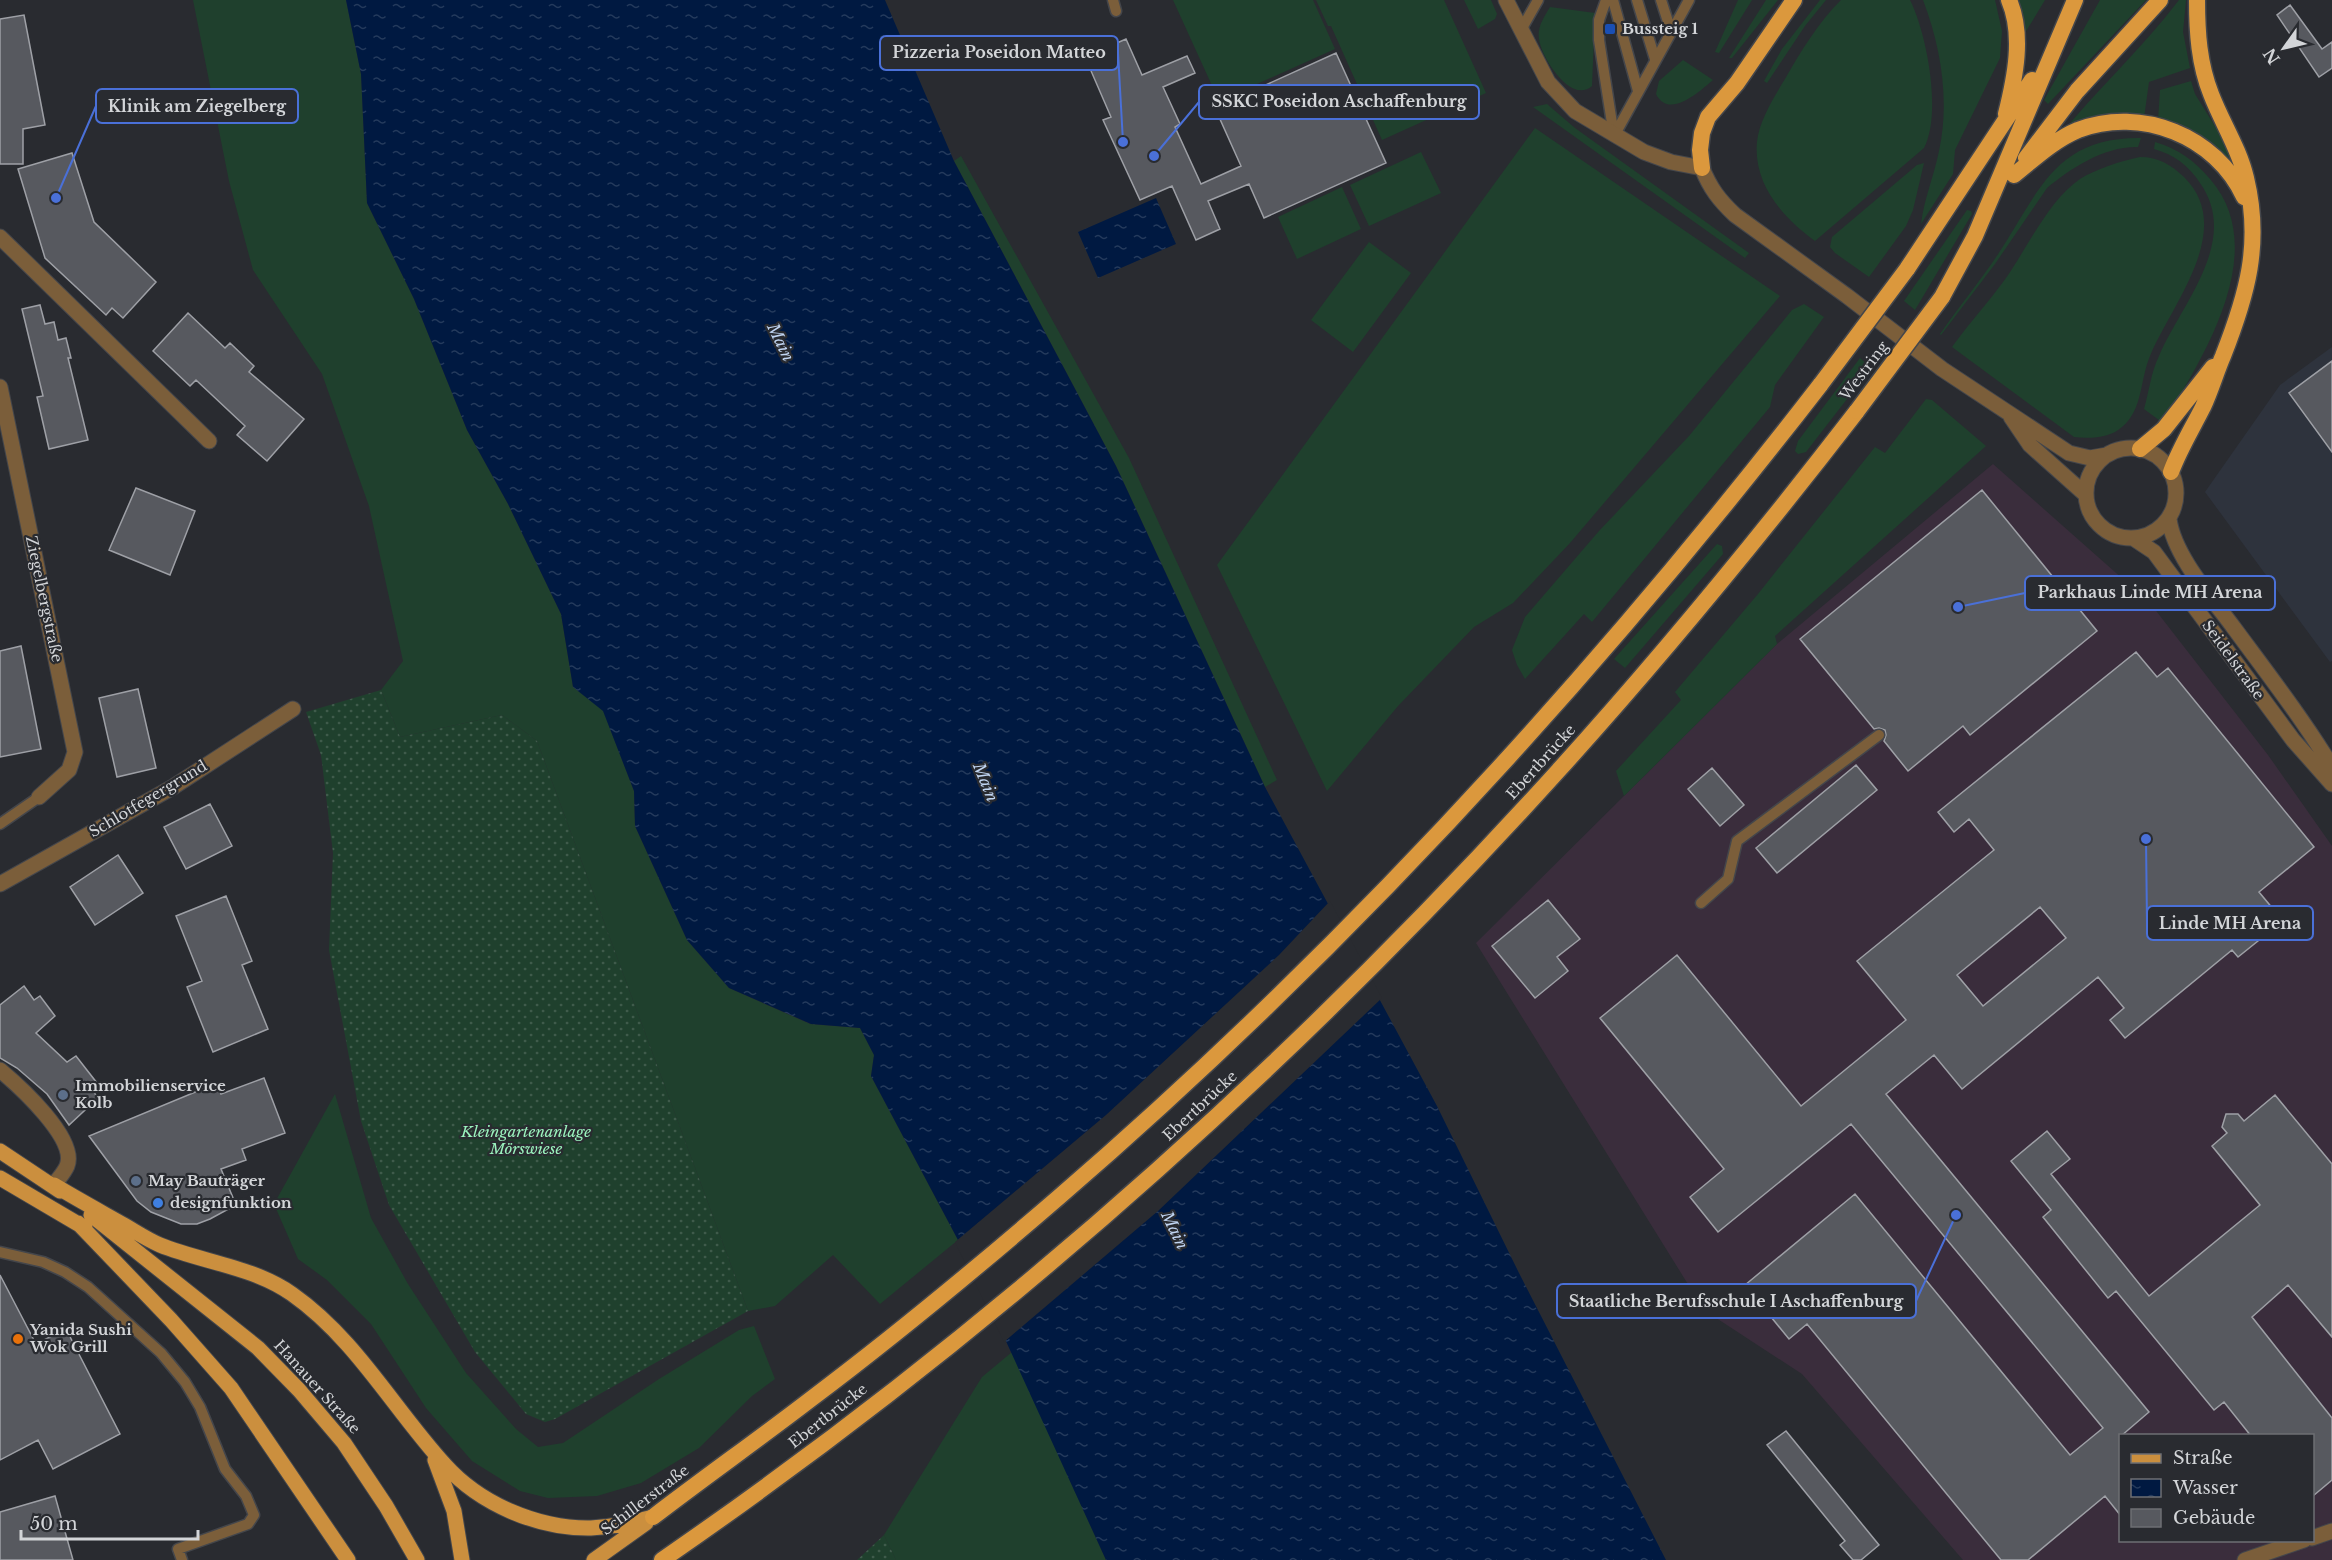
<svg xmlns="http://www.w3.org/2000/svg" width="2332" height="1560" font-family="'Libre Baskerville',serif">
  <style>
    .built { fill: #2e333d }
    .education { fill: #3a2d3c; fill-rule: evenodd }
    .grass { fill: #1f402d }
    .garden { fill: url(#garden-dots) }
    .water { fill: url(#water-ripples) }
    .pier { fill: #292b30 }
    .building { fill: #57595f; stroke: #9ea0a6; stroke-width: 1.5; fill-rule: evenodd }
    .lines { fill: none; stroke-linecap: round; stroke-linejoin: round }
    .service-casing { stroke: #44464b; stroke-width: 13 }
    .minor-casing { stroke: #44464b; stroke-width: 17 }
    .primary-casing { stroke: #44464b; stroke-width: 17 }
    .trunk-casing { stroke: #44464b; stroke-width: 19 }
    .service { stroke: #7b5e3a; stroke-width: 10 }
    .minor { stroke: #7b5e3a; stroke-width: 15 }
    .primary { stroke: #cb8f3e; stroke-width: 15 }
    .trunk { stroke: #db983d; stroke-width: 16 }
    .trunk-bridge-casing { stroke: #44464b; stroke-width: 19; stroke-linecap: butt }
    .trunk-bridge { stroke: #db983d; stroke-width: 16 }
    .transit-dot { fill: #1a4fb4; stroke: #292b30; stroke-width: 2 }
    .service-dot { fill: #5c6f8a; stroke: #292b30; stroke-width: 2 }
    .shop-dot { fill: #3f7fe0; stroke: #292b30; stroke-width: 2 }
    .food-dot { fill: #e8710a; stroke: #292b30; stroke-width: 2 }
    .labels { text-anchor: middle; stroke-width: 4.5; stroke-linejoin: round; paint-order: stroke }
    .poi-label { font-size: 15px; font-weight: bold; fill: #d3d5d8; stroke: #292b30; text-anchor: start }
    .street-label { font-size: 15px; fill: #d3d5d8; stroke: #292b30 }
    .park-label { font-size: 15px; font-style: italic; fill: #9bf3be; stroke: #292b30 }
    .water-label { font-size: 16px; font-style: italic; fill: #c1d5f2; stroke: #292b30 }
    .leader { fill: none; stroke: #4a70d8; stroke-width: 2 }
    .callout-dot { fill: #4a70d8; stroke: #292b30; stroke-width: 2 }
    .callout { fill: #292b30; stroke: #4a70d8; stroke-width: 2 }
    .callout-label { font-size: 16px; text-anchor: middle; font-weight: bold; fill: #d3d5d8 }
  </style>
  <defs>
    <pattern id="garden-dots" width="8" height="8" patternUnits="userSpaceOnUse" patternTransform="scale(1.5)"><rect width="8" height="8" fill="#1f402d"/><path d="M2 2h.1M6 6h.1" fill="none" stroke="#3f5b4b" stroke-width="1.8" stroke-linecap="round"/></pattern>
    <pattern id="water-ripples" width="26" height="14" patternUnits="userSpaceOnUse" patternTransform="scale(1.5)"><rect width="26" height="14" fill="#001941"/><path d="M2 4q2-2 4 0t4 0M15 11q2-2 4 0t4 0" fill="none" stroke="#243a5c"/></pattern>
  </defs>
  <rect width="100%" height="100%" fill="#292b30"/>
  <path class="built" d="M2332,347v314l-2,1 -125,-170 75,-107z"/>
  <path class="education" d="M1993,464l157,139 118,152 64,91v714h-369l-161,-186 -98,-64 -228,-367 301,-299zM2120,1436h192v104h-192z"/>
  <path class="grass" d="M193,0h153l15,74 6,129 47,96 53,131 41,74 53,110 12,73 30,23 31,81 1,35 52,114 42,48 81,36 50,4 14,27 -3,21 87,164 -78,64 -47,-49 -58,51 -27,5 -211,-570 -35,-26 -102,22 -19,-47 22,-29 -34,-155 -47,-132 -69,-104 -24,-89z
    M1173,0h140l22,49 -116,52z
    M1316,0h128l42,93 -104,47 -51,-114h-3z
    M1464,0h27l6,14 -2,5 -17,10z
    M1738,0h14l-33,53 -4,-1z
    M1766,0h12l-46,58h-3z
    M1820,0h6l-21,26 -38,57 -3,-2 18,-32z
    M1841,0h69c17,34 32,114 14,148l-109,93c-32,-23 -62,-57 -58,-99 2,-21 17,-45 28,-63 16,-28 33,-56 56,-79z
    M1923,0h72l7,31 -2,27 -45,92 -2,24 -32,50c3,-25 13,-48 18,-73 11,-50 2,-104 -16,-151z
    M2017,0h28l-20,33 -2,-18z
    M2100,0h46l-98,104 -4,-4z
    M2179,0h7l-3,32 7,36 -41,14 -5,36 -86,20c38,-48 84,-89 121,-138z
    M1550,7l45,6 -3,73c-21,19 -51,-29 -53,-47 -2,-12 5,-22 11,-32z
    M1683,60l30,20c-13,11 -44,40 -57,14l3,-13z
    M2191,81l4,13 31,50 17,33 -85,-56 2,-31z
    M1547,104l28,24 174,125 -4,5 -212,-151z
    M1535,128l245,168 -210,247 -57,60 -39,24 -76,79 -71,85 -110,-226z
    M2141,138l-3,9c-33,-1 -67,21 -91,41l-52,76 -54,71 -1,-1c20,-29 43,-56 62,-86 39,-61 56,-111 139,-110z
    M2155,142c23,7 39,18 55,37 62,71 -7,179 -47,244l-19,-14c5,-17 7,-37 15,-53 22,-52 82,-115 41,-173 -12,-18 -25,-28 -46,-34z
    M1421,152l20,41 -72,33 -19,-41z
    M961,156l168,302 148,322 -12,7 -149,-321 -162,-305z
    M2140,157c19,0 31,8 44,20 53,52 -13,128 -34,179 -10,23 -7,54 -28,71 -12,11 -32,12 -48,10l-122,-90c17,-24 37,-45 54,-69 21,-30 43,-78 74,-99 16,-10 41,-18 60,-22z
    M1924,163l-11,47 -7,16 -37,51 -34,-24 -5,-6 2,-10 85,-72z
    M1342,187l19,42 -64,30 -19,-42z
    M1967,210l4,1 1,3 -57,96 -11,-9z
    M1369,242l42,31 -58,79 -42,-32z
    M1804,304l20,13 -49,68 -5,22 -178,215 -8,-8 -59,65 -8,-14 -5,-15 13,-33 74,-86 90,-95 103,-126z
    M1860,358l11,10 -65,84 -8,2 -3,-3 3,-10z
    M1926,399l6,1 54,46 -211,190 2,8 -153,152 -8,-25 65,-71 -6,-8 83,-98 117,-147 10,6z
    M1717,544l5,2 1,8 -98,114 -11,-9z
    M335,1094l36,124 37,66 58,89 50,56 22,18 25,-4 96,-64 80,-49 15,-4 21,53 -23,17 -53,52 -58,35 -44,13 -49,2 -28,-7 -48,-30 -46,-53 -55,-84 -44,-44 -29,-21 -24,-55z
    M1012,1352l94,208h-210l-12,-25 98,-158z"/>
  <path class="garden" d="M381,690l19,47 102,-22 35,26 211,570 -193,108 -10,3 -19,-8 -51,-62 -86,-147 -28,-84 -32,-171 4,-97 -12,-98 -15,-43z
    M884,1535l12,25h-39z"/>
  <path class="water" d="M346,0h539l69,161 162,305 149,321 172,319 82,167 147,287h-560l-107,-234 -41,-86 -87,-164 3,-21 -14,-27 -49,-4 -82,-36 -42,-48 -52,-114 -1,-35 -31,-80 -30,-24 -12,-73 -53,-110 -41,-74 -53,-131 -47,-96 -6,-129z
    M1156,198l20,46 -78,34 -20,-46z"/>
  <path class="pier" d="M1330,901l52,97 -224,213 -154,131 -49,-100 151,-127 173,-160z"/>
  <path class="building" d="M2290,5l32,44 10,-7v26l-13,9 -42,-62z
    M24,15l21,110 -22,4v35h-23v-145z
    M1126,39l16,36 45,-19 8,17 -32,14 17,37 -5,3 26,57 40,-18 -26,-58 121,-55 50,110 -122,55 -15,-34 -41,17 12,28 -24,11 -24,-54 -32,14 -37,-80 8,-3 -26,-60z
    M72,153l22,69 62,60 -33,36 -11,-10 -6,7 -61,-57 -27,-89z
    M40,305l5,19 9,-2 4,18 8,-2 5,20h-3l20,82 -39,9 -12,-52 6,-1 -21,-87z
    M188,313l37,35 5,-5 24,23 -5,6 55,47 -37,42 -30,-26 8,-9 -49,-46 -6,6 -37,-35z
    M2332,361v91l-43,-59z
    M136,488l59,23 -25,64 -61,-25z
    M1982,490l115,141 -127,104 -7,-9 -55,45 -24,-30 2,-6 -1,-5 -6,-2 -5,1 -74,-90z
    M21,646l20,103 -41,8v-106z
    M2136,652l21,25 11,-9 146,179 -55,45 24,29 -45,36 -6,-7 -107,88 -15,-18 14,-12 -26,-31 -136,112 -28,-34 -48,39 263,318 -28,24v80l-16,-20 -77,64h-27l-194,-236 -18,15 -44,-54 110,-91 215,261 33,-27 -252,-304 -133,108 -28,-35 34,-28 -124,-151 77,-63 124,151 105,-86 -49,-59 137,-111 -25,-31 -15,13 -16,-20zM2040,907l26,31 -83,68 -26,-31z
    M138,689l18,79 -39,9 -18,-79z
    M1856,765l21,25 -100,83 -21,-25z
    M1712,768l32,37 -24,21 -32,-37z
    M210,804l22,42 -46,23 -22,-42z
    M118,855l25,38 -48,32 -25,-38z
    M226,896l26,65 -10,4 26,64 -55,23 -26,-65 15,-6 -26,-65z
    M1548,900l32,39 -23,18 11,14 -33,27 -43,-52z
    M24,986l10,14 6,-4 15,20 -19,17 31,29 9,-6 21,27 -6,5 7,10 -29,27 -22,-31 -30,-26 -17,-10v-53z
    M264,1078l21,55 -43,16 4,11 -25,9 15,36 -26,14 -13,5h-16l-30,-12 -14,-11 -48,-65 128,-53 4,11z
    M2275,1095l57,69v173l-44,-52 -36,32 80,101v62l-19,16v-60h-62l-27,-34 -10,8 -98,-119 -8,7 -65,-81 8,-7 -40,-49 36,-30 23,28 -19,15 98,122 111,-91 -48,-59 15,-13 -5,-6 4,-13h12l6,7z
    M0,1275l36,69 30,-15 54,105 -67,35 -15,-29 -38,20z
    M1786,1431l93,114 -18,15h-8l-13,-15 5,-4 -78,-96z
    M55,1496l18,64h-73v-48z"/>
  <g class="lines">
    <defs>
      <path id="service" d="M1113,0l3,11
        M1606,0l-7,20v20l15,96
        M1613,0l25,91
        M1637,0l18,59
        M1661,0l10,31
        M1521,30l17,-30
        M1614,136l75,-136
        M0,824l39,-27
        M1701,903l27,-24 9,-38 142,-106
        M0,1252l43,10 22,10 23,15 73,66 24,29 15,25 25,62 21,27 8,19 -6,9 -70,25 4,11"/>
      <path id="minor" d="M1506,0l42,82 27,29 69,41 27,10 31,6c8,20 17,32 33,47l112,81 95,73 127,84 21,5 17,-3
        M0,237l209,204
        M0,387l75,365 -6,18 -30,27
        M2011,417l19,28 56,50
        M2086 493a45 45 0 1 1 90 0a45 45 0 1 1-90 0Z
        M2169,519c5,37 43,79 65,109 34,46 68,90 98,139
        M2133,538l21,14 139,188 39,44
        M0,884l173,-97 120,-78
        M0,1070c19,16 78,69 67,96 -3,7 -9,13 -13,19
        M2312,1538l20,-7
        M2245,1560l59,-20"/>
      <path id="primary" d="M0,1151l60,40
        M0,1178l85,50
        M54,1185c23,14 47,27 70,40 12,7 24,15 36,20 42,17 94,22 132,49 64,45 101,114 153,171 35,39 93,64 146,63 21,-1 41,-5 62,-11
        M91,1215l167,133 41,42 45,53 42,63 31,54
        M78,1223l93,97 60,68 117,172
        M435,1460l19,51 8,49
        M594,1560l52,-37"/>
      <path id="trunk" d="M2006,114c9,-36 18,-79 3,-114
        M2026,158l51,-67 83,-91
        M1702,168l-2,-18 2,-17 6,-16 29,-34 57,-83
        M2014,175c20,-16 40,-35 64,-45 63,-24 138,6 166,67
        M1907,269l125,-189
        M1942,297l33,-61 100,-236
        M2140,449l24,-20 49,-62
        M2171,472c9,-24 21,-43 32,-65 8,-17 13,-35 20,-51 24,-61 39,-112 23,-178 -7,-30 -24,-55 -35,-84 -12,-30 -14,-62 -14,-94
        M653,1517c52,-40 106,-78 158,-118 85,-64 167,-132 248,-202 284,-245 533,-517 762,-813
        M662,1560c328,-226 629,-494 896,-789 105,-116 204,-237 299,-360"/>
    </defs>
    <use href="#service" class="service-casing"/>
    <use href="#minor" class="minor-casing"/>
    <use href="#primary" class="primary-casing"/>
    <use href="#trunk" class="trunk-casing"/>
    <use href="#service" class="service"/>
    <use href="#minor" class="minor"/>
    <use href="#primary" class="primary"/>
    <use href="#trunk" class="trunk"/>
    <defs>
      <path id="trunk-bridge" d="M1821,384l86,-115
        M1857,411l85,-114"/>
    </defs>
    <use href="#trunk-bridge" class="trunk-bridge-casing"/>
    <use href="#trunk-bridge" class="trunk-bridge"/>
  </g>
  <rect class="transit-dot" x="1604" y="23" width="12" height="12" rx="3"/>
  <g class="service-dot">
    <circle cx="63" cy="1095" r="6"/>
    <circle cx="136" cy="1181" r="6"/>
  </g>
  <circle class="shop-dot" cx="158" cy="1203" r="6"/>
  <circle class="food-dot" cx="18" cy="1339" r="6"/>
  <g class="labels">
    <g class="poi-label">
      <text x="1622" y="34">Bussteig 1</text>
      <text x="75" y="1091">Immobilienservice<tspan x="75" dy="17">Kolb</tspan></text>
      <text x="148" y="1186">May Bauträger</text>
      <text x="170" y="1208">designfunktion</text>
      <text x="30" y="1335">Yanida Sushi<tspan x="30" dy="17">Wok Grill</tspan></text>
    </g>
    <g class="street-label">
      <text transform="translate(1864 371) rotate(-53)" y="5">Westring</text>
      <text transform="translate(44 599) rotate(78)" y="5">Ziegelbergstraße</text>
      <text transform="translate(2233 660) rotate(54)" y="5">Seidelstraße</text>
      <text transform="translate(1541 762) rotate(-48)" y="5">Ebertbrücke</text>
      <text transform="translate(148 799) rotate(-31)" y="5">Schlotfegergrund</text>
      <text transform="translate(1200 1106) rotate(-43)" y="5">Ebertbrücke</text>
      <text transform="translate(317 1387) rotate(48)" y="5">Hanauer Straße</text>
      <text transform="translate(828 1416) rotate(-38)" y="5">Ebertbrücke</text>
      <text transform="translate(645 1500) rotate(-37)" y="5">Schillerstraße</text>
    </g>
    <g class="park-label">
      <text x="526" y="1137">Kleingartenanlage<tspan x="526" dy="17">Mörswiese</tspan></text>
    </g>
    <g class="water-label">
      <text transform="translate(781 342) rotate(64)" y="6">Main</text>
      <text transform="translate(986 782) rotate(68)" y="6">Main</text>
      <text transform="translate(1175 1230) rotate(64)" y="6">Main</text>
    </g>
  </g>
  <path class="leader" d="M1123 142L1118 53M1154 156L1199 102M56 198L96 106M1958 607L2025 593M2146 839L2147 923M1956 1215L1916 1301"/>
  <g class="callout-dot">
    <circle cx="1123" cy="142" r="6"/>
    <circle cx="1154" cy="156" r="6"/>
    <circle cx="56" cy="198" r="6"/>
    <circle cx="1958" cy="607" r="6"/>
    <circle cx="2146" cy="839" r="6"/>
    <circle cx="1956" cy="1215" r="6"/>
  </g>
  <g class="callout">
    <rect x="880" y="36" width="238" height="34" rx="6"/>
    <rect x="1199" y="85" width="280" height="34" rx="6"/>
    <rect x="96" y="89" width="202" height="34" rx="6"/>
    <rect x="2025" y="576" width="250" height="34" rx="6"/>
    <rect x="2147" y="906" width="166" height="34" rx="6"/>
    <rect x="1557" y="1284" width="359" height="34" rx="6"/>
  </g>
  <g class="callout-label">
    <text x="999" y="58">Pizzeria Poseidon Matteo</text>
    <text x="1339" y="107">SSKC Poseidon Aschaffenburg</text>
    <text x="197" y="112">Klinik am Ziegelberg</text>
    <text x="2150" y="598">Parkhaus Linde MH Arena</text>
    <text x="2230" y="929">Linde MH Arena</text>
    <text x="1736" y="1307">Staatliche Berufsschule I Aschaffenburg</text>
  </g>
  <rect x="2119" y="1434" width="195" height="108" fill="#292b30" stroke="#6d6f73" stroke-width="1.5"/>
  <rect x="2131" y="1454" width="30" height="9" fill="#cb8f3e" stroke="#6d6f73" stroke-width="1.5"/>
  <text x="2173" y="1464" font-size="18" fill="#d3d5d8">Straße</text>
  <rect x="2131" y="1479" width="30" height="18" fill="url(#water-ripples)" stroke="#6d6f73" stroke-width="1.5"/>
  <text x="2173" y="1494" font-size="18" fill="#d3d5d8">Wasser</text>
  <rect x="2131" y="1509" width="30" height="18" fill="#57595f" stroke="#6d6f73" stroke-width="1.5"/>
  <text x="2173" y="1524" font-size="18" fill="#d3d5d8">Gebäude</text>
  <g transform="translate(2284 48) rotate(236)" stroke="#292b30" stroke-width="4.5" paint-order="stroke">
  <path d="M0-4.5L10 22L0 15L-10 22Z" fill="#d3d5d8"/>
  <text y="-9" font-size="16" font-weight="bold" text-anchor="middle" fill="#d3d5d8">N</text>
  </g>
  <path d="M21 1530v9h177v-9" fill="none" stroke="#d3d5d8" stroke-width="3"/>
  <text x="30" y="1530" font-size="18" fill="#d3d5d8" stroke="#292b30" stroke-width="4.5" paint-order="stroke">50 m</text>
</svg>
